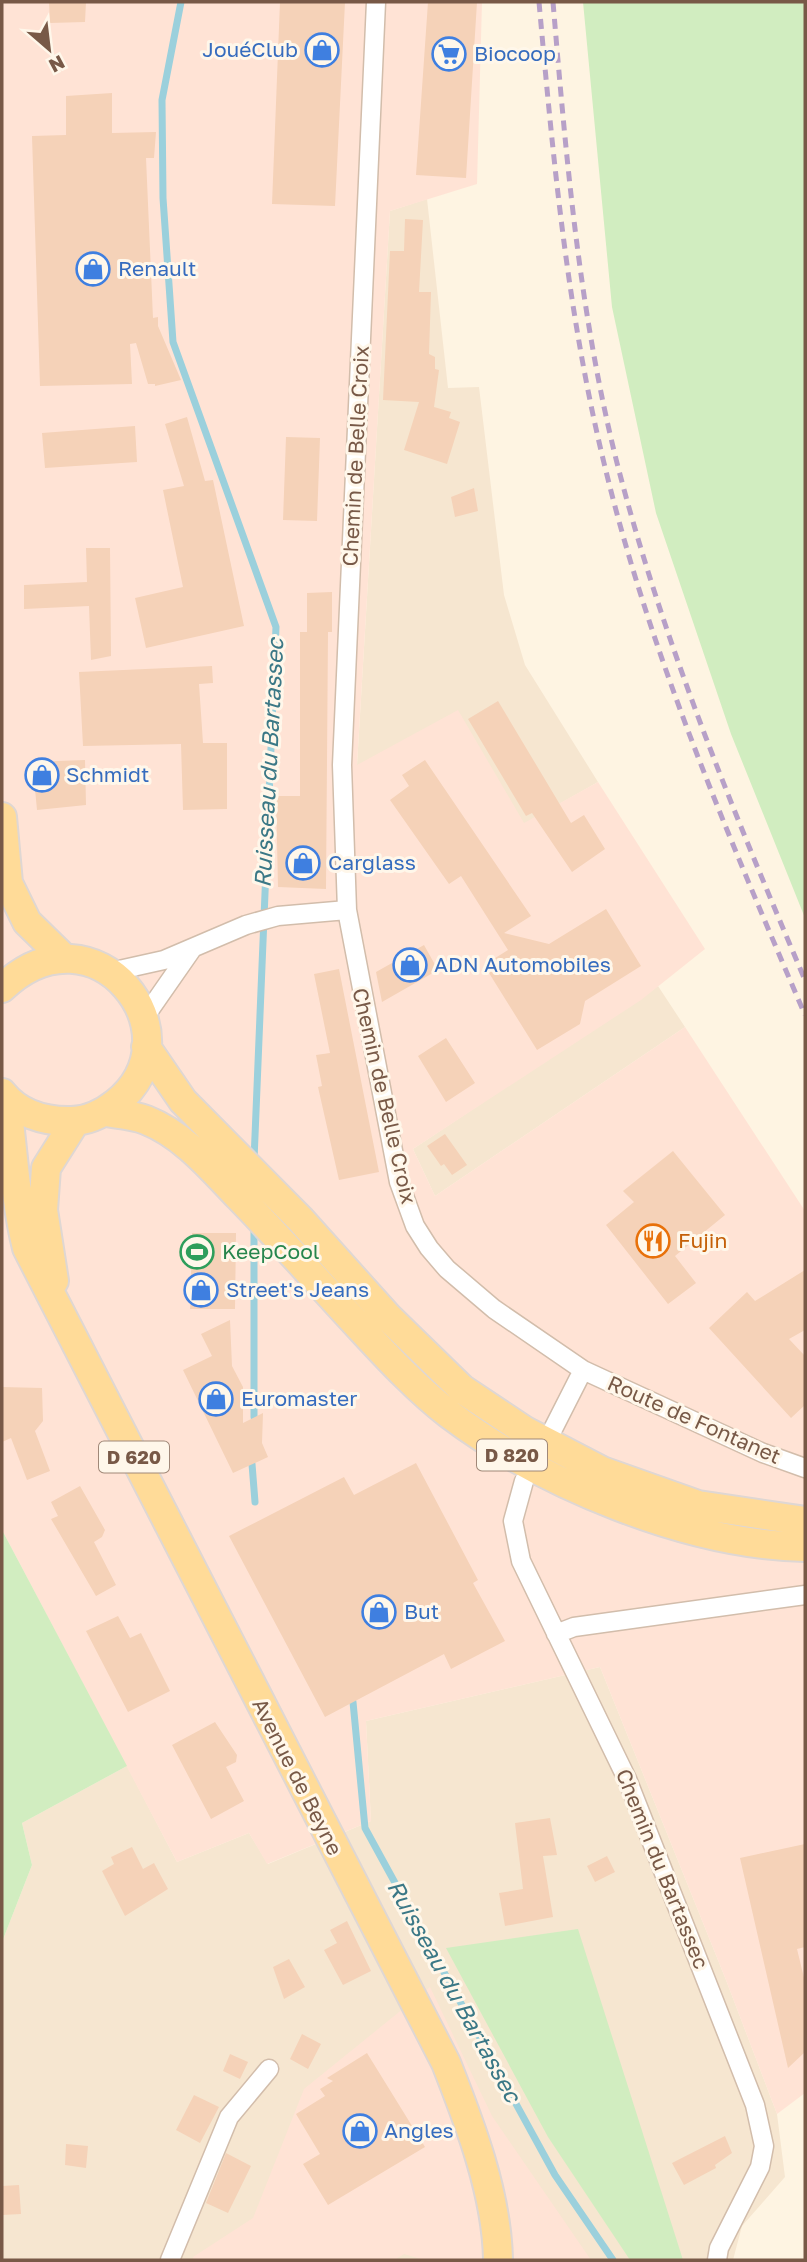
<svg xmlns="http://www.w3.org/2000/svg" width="807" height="2262" font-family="'Golos Text',sans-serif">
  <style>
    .residential { fill: #f6e6d0 }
    .commercial { fill: #ffe3d5 }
    .green { fill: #d1edc0 }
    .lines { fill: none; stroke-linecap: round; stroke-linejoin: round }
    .stream { stroke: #9bd0dc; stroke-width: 7 }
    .building { fill: #f5d2b8 }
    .street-casing { stroke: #d2bdab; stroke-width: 21 }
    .primary-casing { stroke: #dfd7d3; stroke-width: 32 }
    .street { stroke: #fff; stroke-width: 18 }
    .primary { stroke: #ffdb98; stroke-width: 28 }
    .rail { stroke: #b7a0c8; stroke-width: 5; stroke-dasharray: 10 7; stroke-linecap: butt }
    .labels { text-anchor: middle; stroke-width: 6; stroke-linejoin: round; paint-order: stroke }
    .shield { fill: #fff7ea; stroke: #a08878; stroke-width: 2 }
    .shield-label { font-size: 19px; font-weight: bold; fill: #785947 }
    .shop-label { font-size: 21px; fill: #366cbe; stroke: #fff7ea; text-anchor: start }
    .street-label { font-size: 21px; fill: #785947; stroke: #fff7ea }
    .food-label { font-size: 21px; fill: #c56008; stroke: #fff7ea; text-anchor: start }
    .leisure-label { font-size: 21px; fill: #27864d; stroke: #fff7ea; text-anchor: start }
    .water-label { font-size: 23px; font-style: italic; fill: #3b7886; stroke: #fff7ea }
  </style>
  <rect width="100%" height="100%" fill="#fef4e2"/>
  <path class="residential" d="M427,199l21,189 31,-1 25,208 21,70 73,117 -74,42 -167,-58 33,-555z
    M658,986l27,41 -250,169 -22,-47z
    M600,1667l126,313 51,134 8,63 -43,49 -9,34h-731v-318l30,-77 -10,-42 105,-57 50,96 72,-29 19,31 103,-43 -5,-100z"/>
  <path class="commercial" d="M2,2h480l-5,182 -87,27 -33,554 101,-55 66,113 74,-41 107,167 -64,51 -228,149 22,47 250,-169 120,184v882l-28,21 -51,-134 -126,-313 -234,54 5,100 -104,43 -18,-31 -72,29 -175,-332z
    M430,1987l62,129 99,144h-167l-20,-6 -10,6h-200l-1,-3 60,-39 51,-129z"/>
  <path class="green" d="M583,2h222v916l-74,-184 -75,-221 -44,-206z
    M2,1530l125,236 -105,57 10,42 -30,77z
    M578,1929l105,331h-53l-82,-123 -102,-189z"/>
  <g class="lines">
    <path class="stream" d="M181,2l-19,98 1,98 10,144 103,285 -22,533
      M254,1224v193
      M252,1464l3,38
      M353,1702l12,126 190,347 58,85"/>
  </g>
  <path class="building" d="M49,2h37l-1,20 -35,1z
    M280,2h65l-10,204 -63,-2z
    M428,2h49l-11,176 -50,-3z
    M112,93v40l44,-1 -2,26h-8l7,160 5,-1v9l23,54 -26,6v-2h-7l-12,-41 -6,1 2,40 -92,2 -8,-250 34,-1v-39z
    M405,219l18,1 -4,72h12l-2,62 6,3v12l4,1 -5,37 17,5 -2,6 11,4 -13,42 -43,-14 15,-48 -36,-2 7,-149h14z
    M187,417l18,64 8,-1 31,146 -98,22 -11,-50 48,-11 -20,-97 21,-4 -19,-62z
    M135,426l2,36 -92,6 -3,-35z
    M286,437l34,1 -3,83 -34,-1z
    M474,488l4,23 -23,6 -4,-20z
    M86,548h24l1,108 -20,4 -2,-54 -65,3v-24l63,-3z
    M332,592v40h-4l-2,257 -48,-2 -2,-91h24v-164h7v-39z
    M212,666l1,17 -14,1 4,59h24v66l-44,1 -2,-66 -98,2 -4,-74z
    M498,701l73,122 13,-8 21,34 -33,23 -40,-59 -6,3 -58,-97z
    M85,760l1,45 -49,5 -2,-21 -4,1 -1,-28z
    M425,760l106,156 -27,17 45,11 57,-35 35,57 -56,35 -5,23 -43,26 -53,-85 24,-15 -47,-74 -12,8 -59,-84 19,-14 -7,-11z
    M424,945l14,25 -56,32 -6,-30z
    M339,969l40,203 -40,8 -21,-93 4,-1 -6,-31 14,-2 -16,-79z
    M446,1038l29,45 -29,19 -28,-46z
    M445,1134l22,31 -15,10 -8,-11 -3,2 -14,-20z
    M673,1151l52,64 -50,41 21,27 -28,21 -62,-79 28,-23 -11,-11z
    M192,1233h44l-1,76h-45l2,-23 -6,-6 5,-5z
    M805,1270v60l-16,9 16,17v49l-14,13 -82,-90 38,-36 8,9z
    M230,1320l2,46 11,21v36l20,-10 -1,30 6,14 -35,16 -50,-103 29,-14 -11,-22z
    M2,1387l40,1 1,33 -8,10 15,40 -23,9 -16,-42 -9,4z
    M416,1463l62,117 -5,3 32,58 -54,28 -7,-15 -119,63 -96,-181 115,-59 10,18z
    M80,1486l25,44 -3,7 -8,5 22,43 -20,11 -45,-77 7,-3 -7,-14z
    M118,1616l12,22 11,-5 29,58 -42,21 -42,-81z
    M215,1722l22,33 -1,7 -10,5 18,34 -33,18 -39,-74z
    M550,1818l7,37 -14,1 10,61 -48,9 -6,-33 24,-4 -8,-66z
    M805,1844v103l-8,2 8,33v70l-17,16 -48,-210z
    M132,1847l11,22 11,-6 14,26 -43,27 -23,-45 12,-7 -3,-7z
    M607,1856l8,16 -20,10 -8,-16z
    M347,1921l24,50 -28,14 -19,-35 13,-7 -7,-13z
    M289,1959l16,28 -21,12 -11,-32z
    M302,2034l19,10 -13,25 -18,-10z
    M367,2053l58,94 -97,58 -25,-41 17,-10 -24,-40 29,-18 -5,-7 13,-8 -6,-3z
    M230,2054l18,8 -8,17 -17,-8z
    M194,2095l25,12 -19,36 -24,-13z
    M725,2136l7,17 -17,12 1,3 -32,17 -12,-22z
    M66,2144l22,2 -2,22 -21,-3z
    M226,2153l25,13 -23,47 -22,-10z
    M19,2185l2,29 -19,1v-29z"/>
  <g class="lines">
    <defs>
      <path id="street" d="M376,2l-34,763 5,145 52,272 16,44 14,22 18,21 47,40 89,61 180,83 42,15
        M110,972l54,-12 82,-35 32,-9 69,-6
        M144,1018l48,-69
        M552,1431l31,-61
        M524,1481l-11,40 8,40 106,218 128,326 9,41 -4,21 -41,81 -2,12
        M556,1634l18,-7 231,-32
        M170,2260l59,-143 40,-48"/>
      <path id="primary" d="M2,817l6,66 19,39 37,36
        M2,988c93,-89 199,47 114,115 -14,11 -30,19 -48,18 -25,0 -50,-8 -66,-28
        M146,1047l37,54 117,118 88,98 74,72 63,42 77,40 96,34 107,16
        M6,1098c7,50 9,101 21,150l419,815c24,61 51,131 52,197
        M105,1112c13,2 29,3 41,8 38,15 66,49 93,77 43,44 84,91 126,136 25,27 54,58 84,81 93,70 239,131 356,133
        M54,1281l-11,-71 3,-42 29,-46"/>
    </defs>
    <use href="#street" class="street-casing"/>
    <use href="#primary" class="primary-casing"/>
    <use href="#street" class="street"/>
    <use href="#primary" class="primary"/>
    <path class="rail" d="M539,2c14,155 28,309 65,461 46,192 124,372 201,552
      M553,2c13,154 26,310 64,461 46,179 116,348 188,517"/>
  </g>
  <defs>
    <symbol id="shop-ring" viewBox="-11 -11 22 22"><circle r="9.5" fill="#fff7ea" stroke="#3f7fe0" stroke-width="1.5"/><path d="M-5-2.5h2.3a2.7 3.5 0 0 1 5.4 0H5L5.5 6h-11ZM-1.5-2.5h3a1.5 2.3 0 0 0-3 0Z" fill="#3f7fe0"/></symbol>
    <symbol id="supermarket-ring" viewBox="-11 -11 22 22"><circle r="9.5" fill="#fff7ea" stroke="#3f7fe0" stroke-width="1.5"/><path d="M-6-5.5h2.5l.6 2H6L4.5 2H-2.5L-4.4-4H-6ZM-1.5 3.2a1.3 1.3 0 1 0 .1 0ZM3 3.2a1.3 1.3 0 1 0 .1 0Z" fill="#3f7fe0"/></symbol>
    <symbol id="restaurant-ring" viewBox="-11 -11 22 22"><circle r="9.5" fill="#fff7ea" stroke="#e8710a" stroke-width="1.5"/><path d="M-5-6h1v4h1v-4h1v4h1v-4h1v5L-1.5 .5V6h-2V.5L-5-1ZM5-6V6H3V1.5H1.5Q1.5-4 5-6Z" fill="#e8710a"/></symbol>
    <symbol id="stadium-ring" viewBox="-11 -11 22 22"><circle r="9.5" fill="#fff7ea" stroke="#2e9e5b" stroke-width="1.5"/><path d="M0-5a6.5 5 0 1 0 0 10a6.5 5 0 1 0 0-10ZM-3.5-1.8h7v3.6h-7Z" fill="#2e9e5b"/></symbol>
  </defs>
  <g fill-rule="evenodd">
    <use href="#shop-ring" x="303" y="31" width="38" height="38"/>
    <use href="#supermarket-ring" x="430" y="35" width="38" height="38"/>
    <use href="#shop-ring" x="74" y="250" width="38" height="38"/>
    <use href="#shop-ring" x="23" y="756" width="38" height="38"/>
    <use href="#shop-ring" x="284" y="844" width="38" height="38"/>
    <use href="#shop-ring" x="391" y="946" width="38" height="38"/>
    <use href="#restaurant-ring" x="634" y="1222" width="38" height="38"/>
    <use href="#stadium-ring" x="178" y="1233" width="38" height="38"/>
    <use href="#shop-ring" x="182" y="1271" width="38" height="38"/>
    <use href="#shop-ring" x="197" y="1380" width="38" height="38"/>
    <use href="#shop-ring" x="360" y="1593" width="38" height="38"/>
    <use href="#shop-ring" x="341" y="2112" width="38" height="38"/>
  </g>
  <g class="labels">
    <g class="shield">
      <rect x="477" y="1439.5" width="70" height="31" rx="5"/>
      <rect x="99" y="1441.5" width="70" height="31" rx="5"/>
    </g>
    <g class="shield-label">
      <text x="512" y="1462">D 820</text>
      <text x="134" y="1464">D 620</text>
    </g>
    <g class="shop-label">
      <text x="298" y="57" text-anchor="end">JouéClub</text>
      <text x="474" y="61">Biocoop</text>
      <text x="118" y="276">Renault</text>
      <text x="66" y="782">Schmidt</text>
      <text x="328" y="870">Carglass</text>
      <text x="434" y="972">ADN Automobiles</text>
      <text x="226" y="1297">Street's Jeans</text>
      <text x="241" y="1406">Euromaster</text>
      <text x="404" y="1619">But</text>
      <text x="384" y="2138">Angles</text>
    </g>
    <g class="street-label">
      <text transform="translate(356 456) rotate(-87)" y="7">Chemin de Belle Croix</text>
      <text transform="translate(384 1096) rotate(77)" y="7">Chemin de Belle Croix</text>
      <text transform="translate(694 1420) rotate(24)" y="7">Route de Fontanet</text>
      <text transform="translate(297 1777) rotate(63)" y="7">Avenue de Beyne</text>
      <text transform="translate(662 1869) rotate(68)" y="7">Chemin du Bartassec</text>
    </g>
    <g class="food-label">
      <text x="678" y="1248">Fujin</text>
    </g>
    <g class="leisure-label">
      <text x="222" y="1259">KeepCool</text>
    </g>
    <g class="water-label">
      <text transform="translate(269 763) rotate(-87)" y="8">Ruisseau du Bartassec</text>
      <text transform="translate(454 1991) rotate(61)" y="8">Ruisseau du Bartassec</text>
    </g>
  </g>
  <rect width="807" height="2262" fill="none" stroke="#785947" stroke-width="7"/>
  <g transform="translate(49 49) rotate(152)" stroke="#fff7ea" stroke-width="5" paint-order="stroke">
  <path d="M0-5L12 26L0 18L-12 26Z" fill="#785947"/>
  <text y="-10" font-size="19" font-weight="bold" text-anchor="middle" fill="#785947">N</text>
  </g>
</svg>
